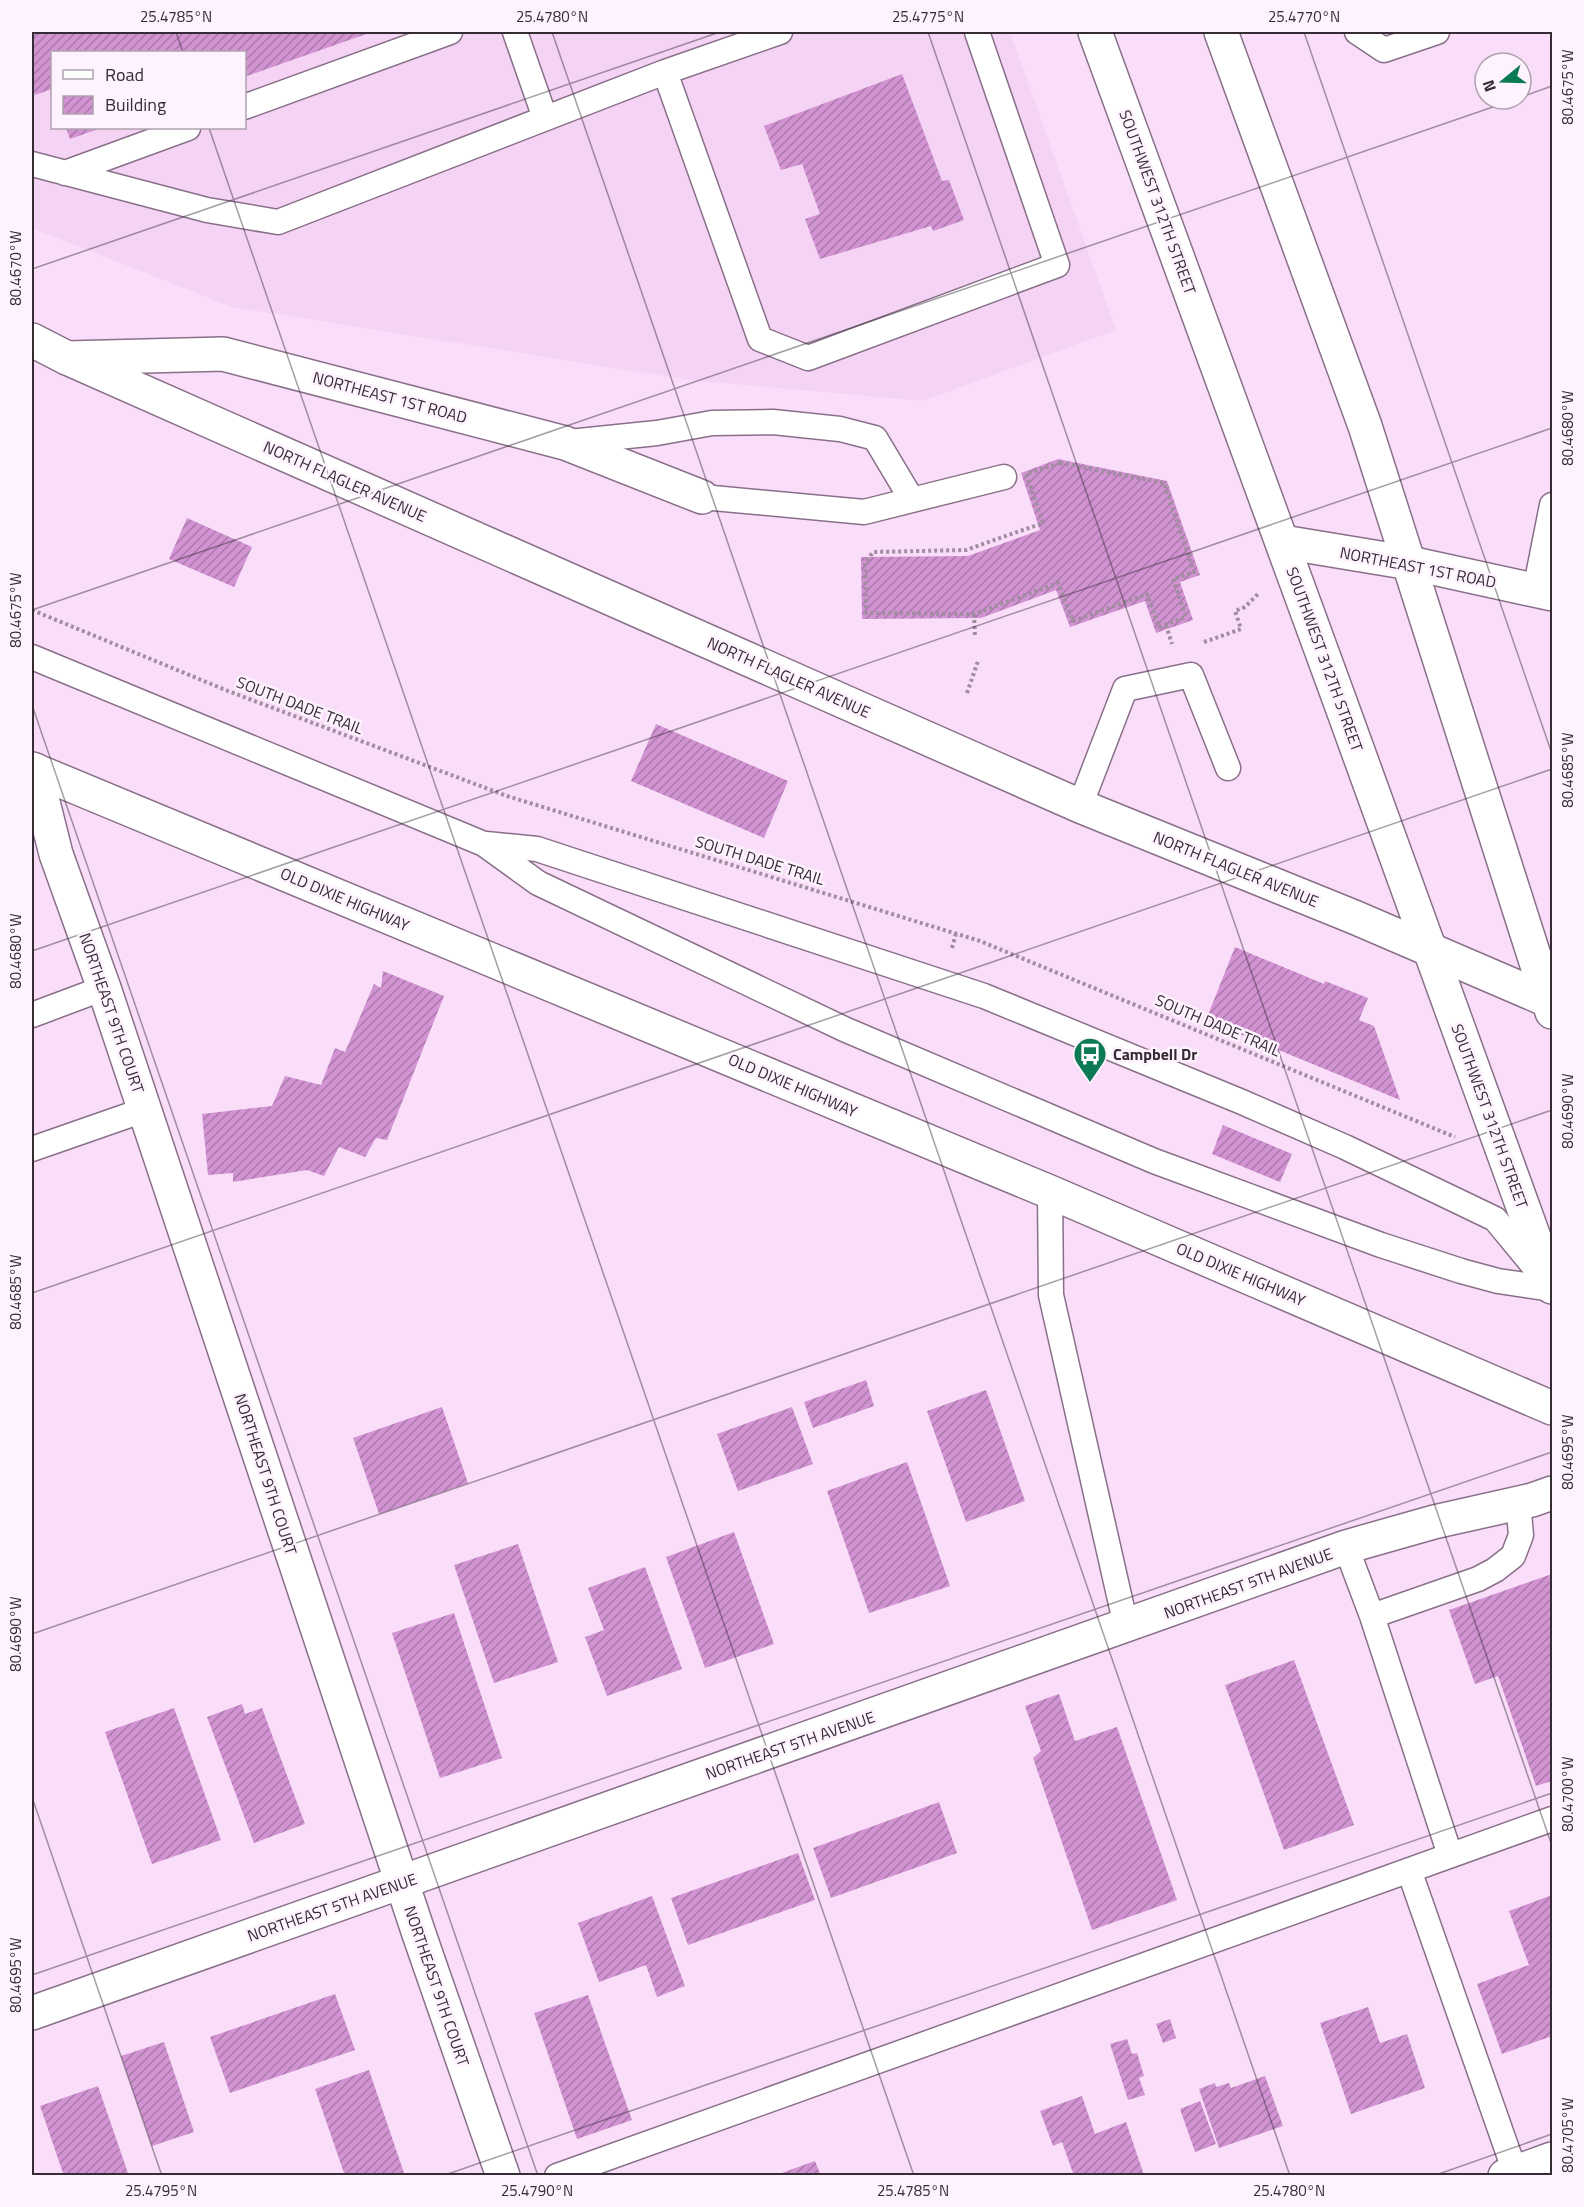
<svg xmlns="http://www.w3.org/2000/svg" width="1584" height="2207" font-family="'Titillium Web',sans-serif">
  <style>
    .built { fill: #f5d3f4; fill-rule: evenodd }
    .building { fill: url(#building-hatch) }
    .lines { fill: none; stroke-linecap: round; stroke-linejoin: round }
    .service-casing { stroke: #897089; stroke-width: 27 }
    .minor-casing { stroke: #897089; stroke-width: 36 }
    .tertiary-casing { stroke: #897089; stroke-width: 36 }
    .trunk-casing { stroke: #897089; stroke-width: 36 }
    .path { stroke: #a08da0; stroke-width: 4; stroke-dasharray: 3 3; stroke-linecap: butt }
    .service { stroke: #fff; stroke-width: 24 }
    .minor { stroke: #fff; stroke-width: 33 }
    .tertiary { stroke: #fff; stroke-width: 33 }
    .trunk { stroke: #fff; stroke-width: 33 }
    .ticks { fill: none; stroke: #352b35; stroke-width: 1.5; stroke-opacity: 0.45 }
    .labels { text-anchor: middle; stroke-width: 5; stroke-linejoin: round; paint-order: stroke }
    .street-label { font-size: 16px; fill: #352b35; stroke: #fdf2fd }
    .poi-label { font-size: 16px; font-weight: bold; fill: #352b35; stroke: #fdf2fd; text-anchor: start }
    .neatline { fill: none; stroke: #352b35; stroke-width: 2 }
    .ticks-label { font-size: 15px; text-anchor: middle; fill: #352b35 }
  </style>
  <defs>
    <pattern id="building-hatch" width="6" height="6" patternUnits="userSpaceOnUse" patternTransform="scale(1.5)"><rect width="6" height="6" fill="#d293d2"/><path d="M-1 1l2-2M0 6l6-6M5 7l2-2" fill="none" stroke="#ab78ab"/></pattern>
  </defs>
  <rect width="100%" height="100%" fill="#fadef9"/>
  <path class="built" d="M32,32h978l106,298 -193,71 -233,-21 -458,-73 -200,-79zM52,52h192v76h-192z"/>
  <path class="building" d="M32,32h340l-128,45v-25h-192v37l-17,6 -3,-10z
    M902,74l40,107 7,-1 15,40 -31,11 -2,-5 -111,33 -15,-40 15,-5 -18,-50 -21,6 -17,-44z
    M66,128h35l-31,11z
    M1058,459l109,22 33,94 -20,7 13,38 -37,13 -11,-32 -75,26 -14,-37 -75,28 -119,1 -1,-62 107,-1 72,-26 -19,-57z
    M187,518l65,29 -18,40 -65,-28z
    M656,724l132,57 -24,57 -133,-57z
    M1235,947l89,37 1,-3 43,17 -9,22 15,6 26,74 -194,-80z
    M383,971l61,25 -57,144 -11,-2 -11,19 -26,-10 -15,29 -17,-6 -74,12v-9l-25,2 -6,-61 70,-8 13,-30 36,9 14,-37 10,4 29,-68 7,4z
    M1223,1125l69,29 -12,28 -68,-28z
    M866,1380l8,26 -61,22 -9,-26z
    M986,1390l39,111 -59,21 -39,-111z
    M442,1407l26,76 -89,31 -26,-76z
    M792,1407l21,57 -75,27 -21,-57z
    M907,1462l43,124 -81,27 -42,-122z
    M734,1532l40,112 -69,24 -39,-111z
    M518,1544l40,118 -64,21 -40,-118z
    M645,1567l37,102 -75,27 -22,-59 19,-7 -16,-42z
    M1552,1574v207l-16,5 -38,-110 -23,8 -26,-74z
    M454,1613l48,145 -62,20 -48,-145z
    M1294,1660l60,165 -70,25 -59,-165z
    M1059,1694l16,47 42,-14 60,173 -85,30 -59,-172 8,-7 -16,-45z
    M242,1704l3,10 17,-6 43,116 -51,19 -47,-126z
    M174,1708l47,132 -69,24 -47,-132z
    M939,1802l18,51 -126,45 -18,-50z
    M798,1853l17,47 -127,45 -17,-47z
    M1552,1895v141l-50,18 -25,-70 52,-19 -20,-54z
    M652,1896l33,90 -28,11 -11,-32 -47,17 -21,-59z
    M335,1994l20,56 -125,43 -20,-56z
    M588,1995l44,125 -55,19 -43,-126z
    M1368,2007l12,36 27,-9 18,54 -74,26 -31,-91z
    M1170,2019l6,19 -13,5 -7,-19z
    M1127,2039l5,15 5,-1 7,23 -5,2 6,17 -17,5 -18,-56z
    M164,2042l30,90 -42,14 -31,-90z
    M369,2070l36,106h-60l-30,-87z
    M1265,2076l18,50 -64,22 -20,-59 16,-6 1,4 13,-4 2,5z
    M98,2086l31,90h-65l-24,-70z
    M1082,2096l13,38 31,-12 18,53 -70,1 -12,-34 -9,4 -13,-35z
    M1200,2101l16,43 -21,8 -15,-43z
    M815,2161l6,15h-45v-1z"/>
  <g class="lines">
    <defs>
      <path id="service" d="M515,32l30,86
        M780,32l-115,40 95,267 48,19 249,-93 -80,-233
        M1357,32l27,18 53,-18
        M244,107l206,-75
        M32,164l175,46 71,12 387,-150
        M65,173l123,-45
        M569,442l88,-9 55,-10 61,-1 67,7 35,9 37,62
        M702,497l162,15 140,-35
        M1535,591l17,-86
        M32,657l452,187 54,39 306,146 310,132 227,84 80,26 37,10 54,8
        M1080,806l45,-117 66,-14 37,93
        M486,844l51,5 447,147 258,106 103,45 150,72 47,57
        M32,1015l72,-27
        M32,1149l112,-39
        M1050,1192l1,103 75,331
        M1346,1547l26,69 78,239
        M1372,1616l106,-37 17,-9 18,-14 8,-21 -3,-33
        M1409,1870l106,302
        M557,2176l995,-357"/>
      <path id="minor" d="M67,358l156,-4 342,89 137,54
        M35,770l21,84 48,134 315,946 84,242
        M32,2013l1314,-466 88,-25 98,-22 20,-7
        M1505,2176l47,-17"/>
      <path id="tertiary" d="M32,340l35,18 1013,448 274,111 198,85
        M1283,542l127,21 142,31
        M32,769l1018,423 502,216"/>
      <path id="trunk" d="M1095,32c154,418 306,836 457,1255
        M1221,32l144,394 187,586"/>
    </defs>
    <use href="#service" class="service-casing"/>
    <use href="#minor" class="minor-casing"/>
    <use href="#tertiary" class="tertiary-casing"/>
    <use href="#trunk" class="trunk-casing"/>
    <path class="path" d="M1060,463l104,20 30,89 -21,7 13,38 -27,10 -12,-33 -74,27 -15,-38 -84,31 -108,-1 -1,-50 8,-11 93,-2 77,-27 -17,-49z
      M32,610l196,81 279,105 473,145 475,196
      M974,614l1,23
      M1166,625l6,19
      M1204,642l37,-13 -6,-18 10,-4 14,-14
      M967,693l11,-32
      M952,948l4,-15"/>
    <use href="#service" class="service"/>
    <use href="#minor" class="minor"/>
    <use href="#tertiary" class="tertiary"/>
    <use href="#trunk" class="trunk"/>
  </g>
  <path class="ticks" d="M176,32l7,20M552,32l738,2144M928,32l624,1814M1304,32l248,722M1521,97l31,-11M209,128l705,2048M32,269l688,-237M32,610l1484,-511M32,705l506,1471M32,951l1520,-523M32,1293l1520,-524M32,1634l1520,-524M32,1797l130,379M32,1975l1520,-523M442,2176l1110,-383M1433,2176l119,-42"/>
  <defs>
    <symbol id="bus-pin" viewBox="-11 -11 22 30"><path d="M0 17L-7.5 6A9.5 9.5 0 1 1 7.5 6Z" fill="#0c7a55" stroke="#fdf2fd"/><path d="M-5-6H5V4H4V6H2V4H-2V6H-4V4H-5ZM-3.5-4V0h7V-4ZM-3.5 1.2v1.5H-2V1.2ZM2 1.2v1.5H3.5V1.2Z" fill="#fff"/></symbol>
  </defs>
  <g fill-rule="evenodd">
    <use href="#bus-pin" x="1071" y="1035" width="38" height="52"/>
  </g>
  <g class="labels">
    <g class="street-label">
      <text transform="translate(1158 202) rotate(70)" y="6">SOUTHWEST 312TH STREET</text>
      <text transform="translate(390 397) rotate(15)" y="6">NORTHEAST 1ST ROAD</text>
      <text transform="translate(345 481) rotate(24)" y="6">NORTH FLAGLER AVENUE</text>
      <text transform="translate(1418 567) rotate(11)" y="6">NORTHEAST 1ST ROAD</text>
      <text transform="translate(1325 659) rotate(70)" y="6">SOUTHWEST 312TH STREET</text>
      <text transform="translate(789 677) rotate(24)" y="6">NORTH FLAGLER AVENUE</text>
      <text transform="translate(300 705) rotate(21)" y="6">SOUTH DADE TRAIL</text>
      <text transform="translate(760 860) rotate(17)" y="6">SOUTH DADE TRAIL</text>
      <text transform="translate(1236 869) rotate(22)" y="6">NORTH FLAGLER AVENUE</text>
      <text transform="translate(345 899) rotate(23)" y="6">OLD DIXIE HIGHWAY</text>
      <text transform="translate(112 1013) rotate(71)" y="6">NORTHEAST 9TH COURT</text>
      <text transform="translate(1218 1025) rotate(23)" y="6">SOUTH DADE TRAIL</text>
      <text transform="translate(793 1085) rotate(23)" y="6">OLD DIXIE HIGHWAY</text>
      <text transform="translate(1490 1116) rotate(70)" y="6">SOUTHWEST 312TH STREET</text>
      <text transform="translate(1241 1274) rotate(23)" y="6">OLD DIXIE HIGHWAY</text>
      <text transform="translate(266 1474) rotate(72)" y="6">NORTHEAST 9TH COURT</text>
      <text transform="translate(1248 1583) rotate(-20)" y="6">NORTHEAST 5TH AVENUE</text>
      <text transform="translate(790 1745) rotate(-19)" y="6">NORTHEAST 5TH AVENUE</text>
      <text transform="translate(332 1907) rotate(-19)" y="6">NORTHEAST 5TH AVENUE</text>
      <text transform="translate(437 1986) rotate(71)" y="6">NORTHEAST 9TH COURT</text>
    </g>
    <g class="poi-label">
      <text x="1113" y="1060">Campbell Dr</text>
    </g>
  </g>
  <rect width="1584" height="2207" fill="none" stroke="#fdf2fd" stroke-width="66"/>
  <rect x="51" y="51" width="195" height="78" fill="#fdf2fd" stroke="#ada2ad" stroke-width="1.5"/>
  <rect x="63" y="70" width="30" height="9" fill="#ffffff" stroke="#ada2ad" stroke-width="1.5"/>
  <text x="105" y="81" font-size="18" fill="#352b35">Road</text>
  <rect x="63" y="96" width="30" height="18" fill="url(#building-hatch)" stroke="#ada2ad" stroke-width="1.5"/>
  <text x="105" y="111" font-size="18" fill="#352b35">Building</text>
  <g transform="translate(1503 81) rotate(251)"><circle r="28" fill="#fdf2fd" stroke="#ada2ad" stroke-width="1.5"/>
  <path d="M0-4.5L10 22L0 15L-10 22Z" fill="#0c7a55"/>
  <text y="-9" font-size="16" font-weight="bold" text-anchor="middle" fill="#352b35">N</text>
  </g>
  <rect x="33" y="33" width="1518" height="2141" class="neatline"/>
  <g class="ticks-label">
    <text x="176" y="22">25.4785°N</text>
    <text x="552" y="22">25.4780°N</text>
    <text x="928" y="22">25.4775°N</text>
    <text x="1304" y="22">25.4770°N</text>
    <text transform="translate(1568 87) rotate(-90)" y="5">80.4675°W</text>
    <text transform="translate(16 268) rotate(-90)" y="5">80.4670°W</text>
    <text transform="translate(1568 428) rotate(-90)" y="5">80.4680°W</text>
    <text transform="translate(16 610) rotate(-90)" y="5">80.4675°W</text>
    <text transform="translate(1568 770) rotate(-90)" y="5">80.4685°W</text>
    <text transform="translate(16 951) rotate(-90)" y="5">80.4680°W</text>
    <text transform="translate(1568 1111) rotate(-90)" y="5">80.4690°W</text>
    <text transform="translate(16 1292) rotate(-90)" y="5">80.4685°W</text>
    <text transform="translate(1568 1452) rotate(-90)" y="5">80.4695°W</text>
    <text transform="translate(16 1634) rotate(-90)" y="5">80.4690°W</text>
    <text transform="translate(1568 1794) rotate(-90)" y="5">80.4700°W</text>
    <text transform="translate(16 1975) rotate(-90)" y="5">80.4695°W</text>
    <text transform="translate(1568 2135) rotate(-90)" y="5">80.4705°W</text>
    <text x="161" y="2196">25.4795°N</text>
    <text x="537" y="2196">25.4790°N</text>
    <text x="913" y="2196">25.4785°N</text>
    <text x="1289" y="2196">25.4780°N</text>
  </g>
</svg>
